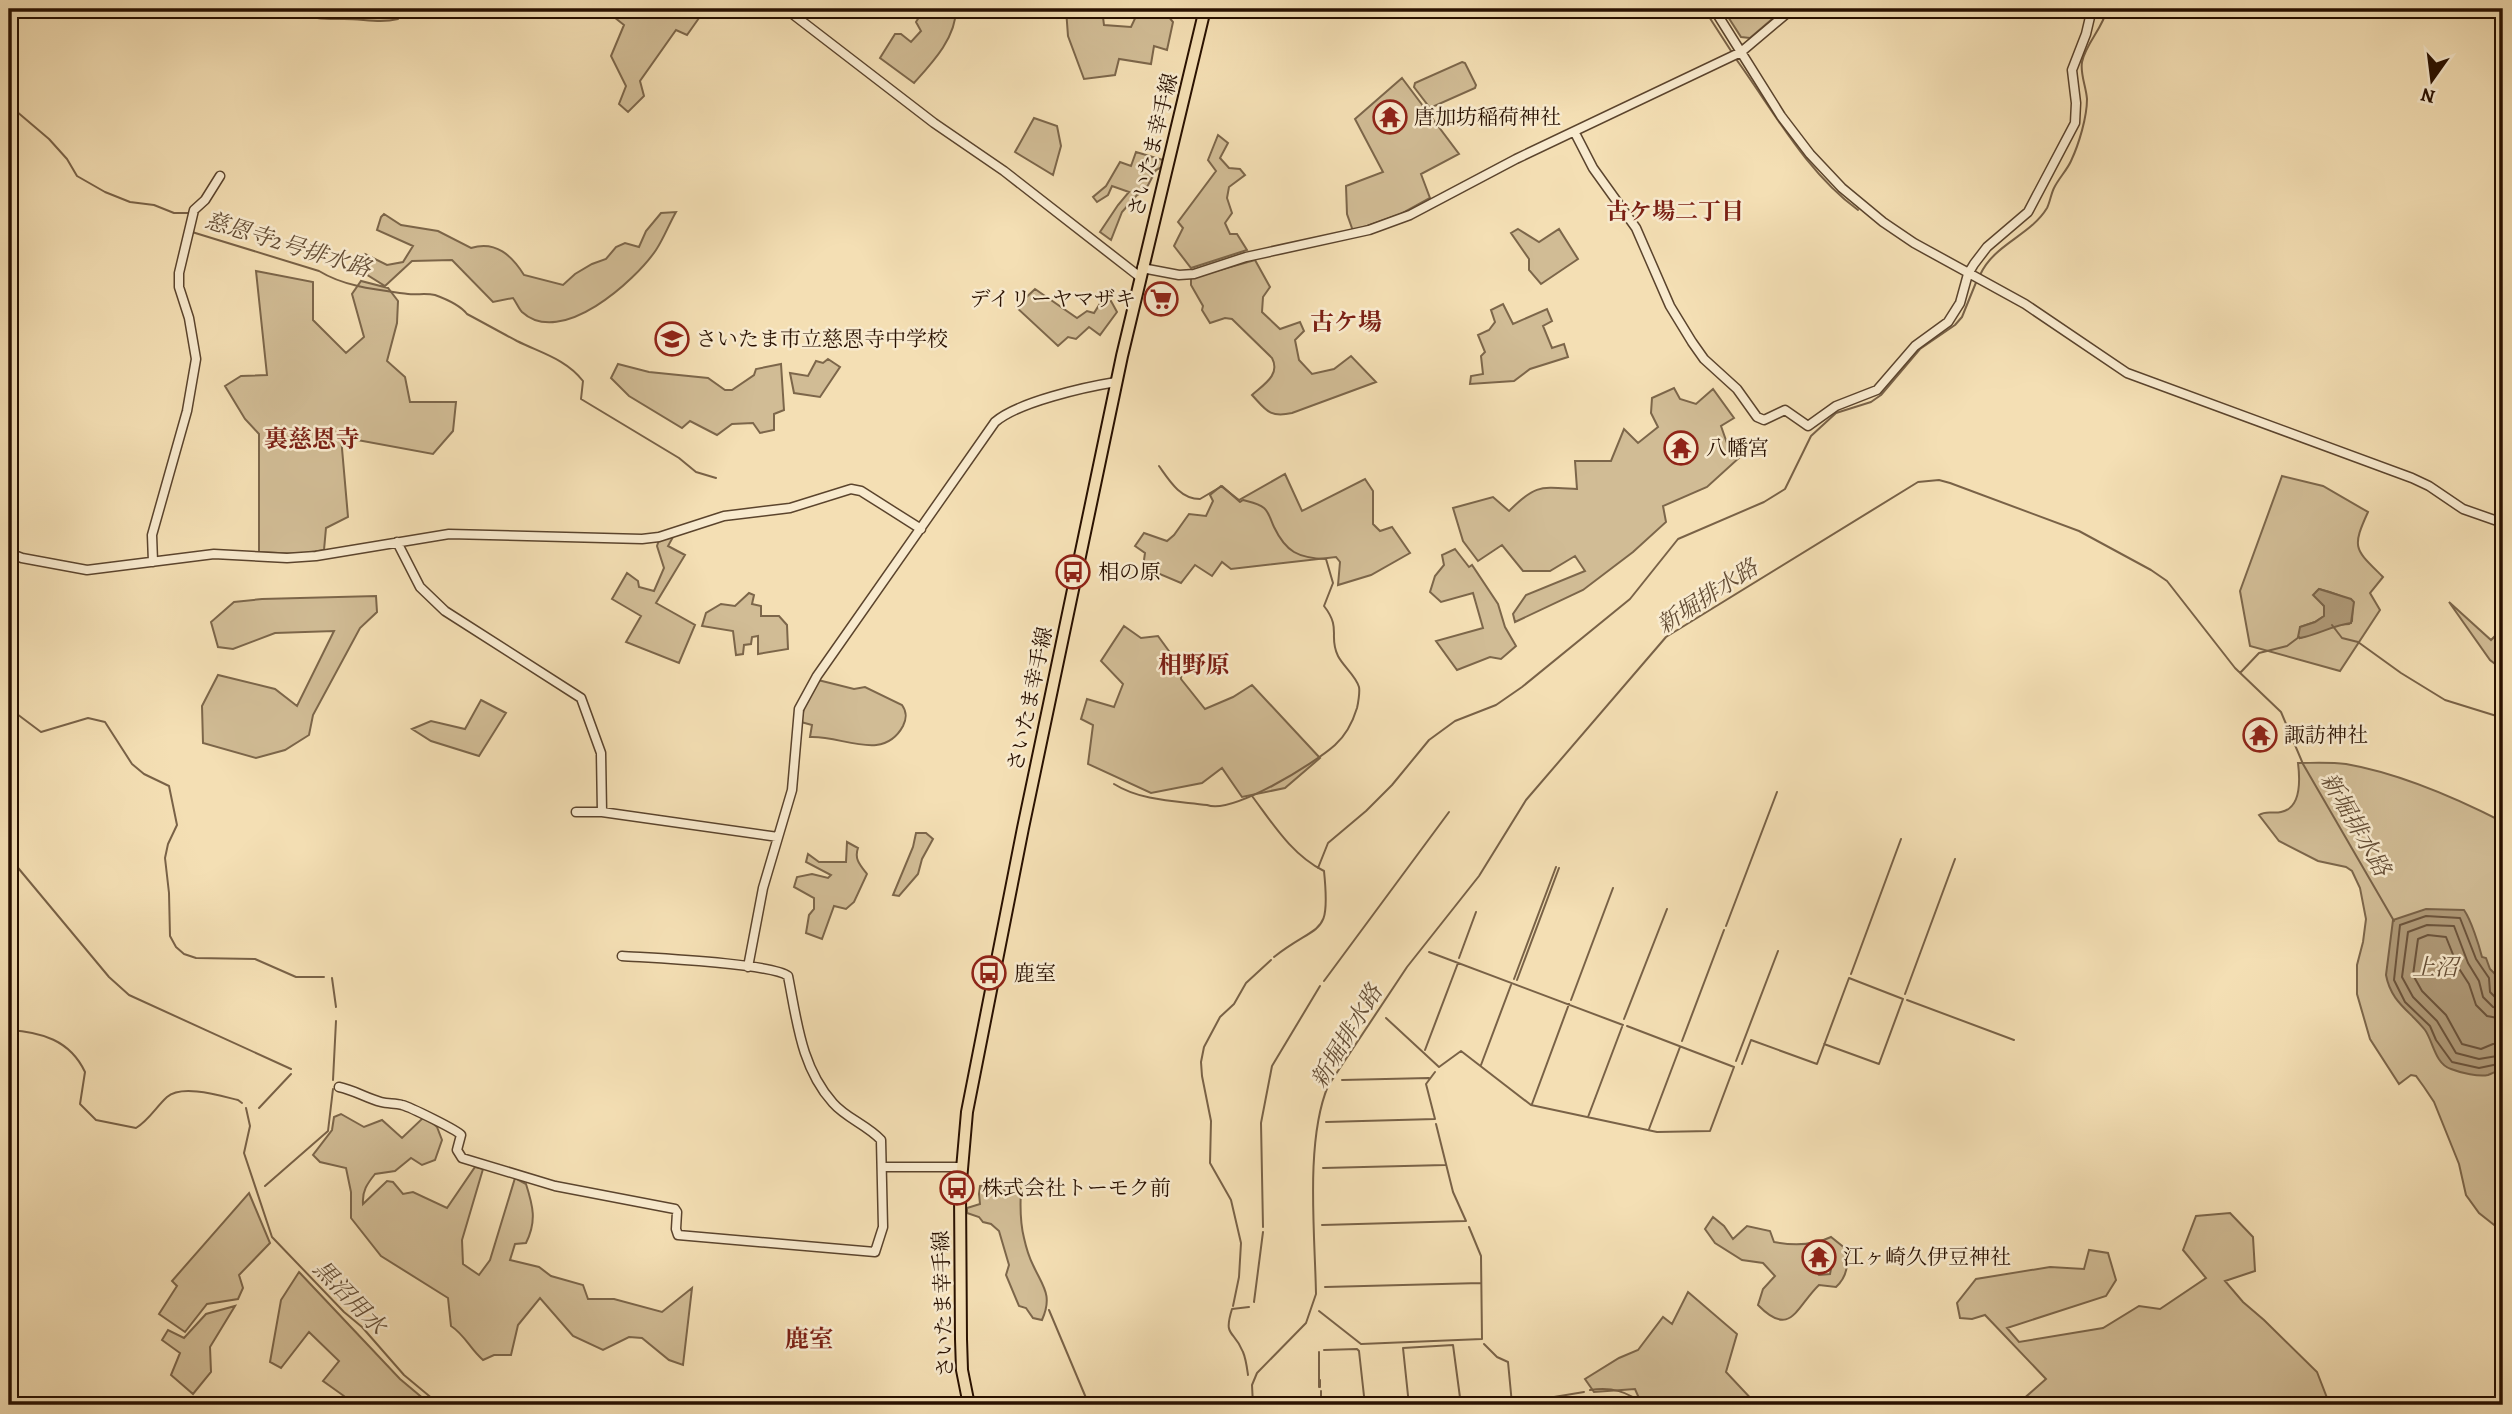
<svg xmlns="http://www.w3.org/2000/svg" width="2512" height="1414" font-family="Alegreya,'Noto Serif JP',serif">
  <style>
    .green { fill: #d1bc95; stroke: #7c664a; stroke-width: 2; fill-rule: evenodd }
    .water { fill: #af9977; stroke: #796247; stroke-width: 2 }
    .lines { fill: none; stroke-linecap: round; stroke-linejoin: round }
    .shore { stroke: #6c543c; stroke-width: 2 }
    .stream { stroke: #796247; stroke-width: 2 }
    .minor-casing { stroke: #5b442d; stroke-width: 11 }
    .major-casing { stroke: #281000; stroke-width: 14 }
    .minor { stroke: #f8eace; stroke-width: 8 }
    .major { stroke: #f4dfb4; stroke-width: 10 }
    .labels { text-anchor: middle; stroke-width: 5; stroke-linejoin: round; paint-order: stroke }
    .poi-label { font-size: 21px; fill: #281000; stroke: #f8eace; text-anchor: start }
    .street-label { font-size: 21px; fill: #281000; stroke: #f8eace }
    .neighbourhood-label { font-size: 23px; font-weight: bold; fill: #7a1f14; stroke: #f8eace }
    .water-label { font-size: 23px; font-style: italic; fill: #654e36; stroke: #f8eace }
    .quarter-label { font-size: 24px; font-weight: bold; fill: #7a1f14; stroke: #f8eace }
  </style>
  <rect width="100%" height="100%" fill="#f4dfb4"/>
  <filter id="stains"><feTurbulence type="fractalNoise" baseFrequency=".00286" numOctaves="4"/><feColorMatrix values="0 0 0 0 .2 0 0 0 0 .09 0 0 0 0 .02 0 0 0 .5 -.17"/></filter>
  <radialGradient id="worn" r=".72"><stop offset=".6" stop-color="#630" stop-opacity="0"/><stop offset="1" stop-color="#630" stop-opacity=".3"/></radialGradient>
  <path class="green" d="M309,9h95l-6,10c-20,5 -37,-1 -58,0 -12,0 -16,1 -29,-2z
    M604,9h84l11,9 -12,17 -11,-5 -36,51 4,15 -16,16 -9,-8 7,-18 -15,-30 13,-31z
    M915,9h41c0,29 -24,54 -42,74l-34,-25 15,-24h6l10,8 10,-11 -5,-9 5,-8z
    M1066,9h36l2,16 27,2 8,-17 25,1 9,11 -6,28 -13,-4 -3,18 -32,-5 -4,16 -31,4 -16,-43z
    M1723,9h61l-34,29 -9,-1z
    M1462,62l3,1 11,22 -1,3 -45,20 -16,-21 1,-4z
    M1402,78l57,76 -38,20 9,24 -29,16 -48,17 -6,-17 -1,-28 37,-14 -28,-53z
    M1034,118l23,8 4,20 -8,29 -38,-23z
    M1218,135l10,8 -8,15 9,10 11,1 5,6 -16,12 -2,11 5,15 -7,10 5,11h7l10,16 -56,18 -17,-22 9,-18 -5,-6 38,-51 -8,-11z
    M1136,152l27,8 -1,7 -6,3 -11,21 -8,4 -15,17 -11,28 -11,-8 18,-27 11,-13 -17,-6 -4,9 -11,7 -4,-5 13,-11 14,-24 11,4z
    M676,212c-7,12 -12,26 -20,38 -21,31 -95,98 -134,62 -3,-3 -6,-10 -9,-14l-20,4 -41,-42 -40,1 -27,25 -32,-20 12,-12 22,11 16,-3 10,-16 -36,-16 4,-13 3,-3 17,11 37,6 33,17c25,-8 41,8 53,27l39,10 12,-11 17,-10 14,-5 10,-12 9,-4 14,4 7,-16 15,-18z
    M1518,229l21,13 20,-13 19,30 -37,25 -12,-14v-11l-18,-26z
    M1255,260l15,27 -7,10 -1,15 18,17 20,-7 4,9 -9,9 4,20 13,14 22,-5 17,-13 25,26 -84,31c-23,5 -26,-3 -40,-18 11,-10 29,-20 20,-37l-40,-39 -7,-1 -15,5 -8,-13 1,-4 -12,-21v-7z
    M256,271l57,11v38l33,33 18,-16 -12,-43 9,-13 27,7 10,13 -1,22 -10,38 18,16 5,25h46l-3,29 -20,23 -92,-17 7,80 -22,11 -2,22 -25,4 -40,-2v-118l-14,-15 -20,-33 16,-10 26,-1z
    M1035,289l42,29 10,-7 7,2 7,-11 10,-1 6,11 -17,23 -11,-8 -13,12 -8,-2 -10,9 -42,-39z
    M1503,304l10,20 34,-15 5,12 -9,5 9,22 12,-4 4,13 -38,12 -16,12 -44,3 1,-8 12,-2 -2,-18 4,-4 -7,-17 11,-5 6,-8 -4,-12z
    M828,359l12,8 -20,30 -26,-4 -4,-20 18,3 8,-15 7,2z
    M618,364l31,8 59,6 17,12h7l22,-15 2,-6 25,-5 3,46 -10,4v16l-14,3 -7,-10 -21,1 -15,11 -27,-14 -8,7 -53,-32 -18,-18z
    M1674,388l6,11 16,5 17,-15 21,29 -13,8 7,20 8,-2 4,13 -33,30 -44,19 3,16 -33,30 -50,38 -68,32 -2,-8 13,-19 59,-24 -10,-15 -25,15h-27l-21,-26 -24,16 -15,-20 -10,-33 40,-11 16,14c27,-27 31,-24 68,-22l-2,-28h36l13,-32 14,14 20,-16 -7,-14 1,-15z
    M1285,474l17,37 63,-32 8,12v33l7,7 12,-4 18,26 -39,22 -33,10 2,-23 -4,-5 -105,12 -9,-7 -10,14 -17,-11 -14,18 -38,-16 2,-14 -10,-7 9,-13 23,8 7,-6 15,-21 17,2 7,-15 -3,-6 11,-9 18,14z
    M2282,476l41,10 45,26c-17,37 -13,37 15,65l-13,16 10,17 -40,61 -90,-25 -10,-55zM2319,589c12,3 23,7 34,13l-1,19 -3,3 -13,1 -36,13v-11l15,-5 9,-6v-10l-5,-6 -3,-8z
    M673,537l-5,9 17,9 -29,48 39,22 -16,38 -53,-21 15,-26 -29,-17 15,-26 11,8 1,6 15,4 10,-23 -7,-22 2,-6z
    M1455,549l14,18 3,-2 26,39 7,23 11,19 -15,13 -11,-2 -33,13 -21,-29 47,-13 -10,-35 -32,9 -11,-10 5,-16 9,-11 -2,-10z
    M749,593l5,2 -2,9 9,2v10h18l8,9 1,24 -30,5v-18l-6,1 -1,7 -7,1 -1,9 -7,1 -3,-24 -31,-5 4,-13 15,-9 14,2z
    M376,596l1,16 -17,16 -47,87 -4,20 -24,15 -29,8 -53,-15 -1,-37 16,-31 57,14 22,17 37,-75 -59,2 -42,16 -15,-2 -7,-25 23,-20 28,-3z
    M2449,602l42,38 12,-12v42l-13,-10z
    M1124,626l17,12 17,-2 24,33 -1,10 24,30 28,-12 19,-12 68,73 -35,30 -43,9 -20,-29 -20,15 -51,10 -63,-29 5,-39 -12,-6 6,-20 27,8 9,-23 -22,-23z
    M818,680l36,9 11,-2 37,18c5,7 5,13 1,21 -20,37 -61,9 -93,11l2,-12 -11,-3 3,-14z
    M481,700l25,13 -27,43 -48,-15 -19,-12 19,-8 34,8z
    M2298,763c16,0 32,-1 48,1 52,9 110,34 157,58v410l-24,-19 -13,-18 -7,-31 -25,-62 -10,-15 -8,-11 -5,-1 -12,9 -29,-45 -13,-45v-29l6,-23 3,-23 -6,-31 -8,-17 -6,-4 -28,-6 -39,-20 -20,-26c8,-5 13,-1 22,-3 21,-4 19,-33 17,-49z
    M916,833h10l7,6 -11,20 -4,15 -19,22 -6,-1 20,-48z
    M847,842l11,6c-4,11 2,17 9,26l-13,28 -8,7 -12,-3 -12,33 -16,-6 3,-18 5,-6v-11l-20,-11 3,-10 15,-3 16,4 3,-3 -25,-13 2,-8 11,8h27z
    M341,1114l23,13 18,-7 20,18 23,-22 12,11 5,13 -7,20 -13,5 -11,-7 -16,13 -20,3c-8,10 -13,17 -12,30l24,-23 6,1 10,12 10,-2 34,16 28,-41 8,2 -21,71 1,24 16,11 11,-15 25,-82 11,6c7,22 11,37 0,59l-11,1 -5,16 29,7 12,9 32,9 5,14h26l48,13 30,-24 -9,77 -14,-5 -27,-22 -13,-1 -26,13 -30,-14 -33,-38 -22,27 -7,30h-17l-11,5c-13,-11 -18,-25 -32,-34l-3,-28 -67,-42 -30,-38v-26l-5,-24 -26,-6 -7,-7 19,-25 2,-13z
    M992,1183l12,5 1,5h4l6,-9 6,5c-1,17 -1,33 3,49 2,9 5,19 9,27 10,22 20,30 9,55l-9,-2 -7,-10 -7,-2 -13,-31 3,-10 -10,-34 -8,-7 -8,-2 -4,-5 -12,-4v-5l13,-4 -1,-10 1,-8z
    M249,1193l21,50 -31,32 4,13 -5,11 -31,5 -22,28 -26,-18 18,-28 -5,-5z
    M2230,1213l23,24 2,34 -30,10 18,21 21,18 53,52 12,31 -2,2h-304l-2,-4 25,-22 -61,-64 -13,4 -12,-1 -3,-15 19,-24 74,-12 34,2 5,-19 19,3 8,27 -10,16 -99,32 12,14 84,-14 36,-22 21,3 46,-31 -23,-28 13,-34z
    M1713,1217l11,9 9,13 14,-13 23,5 4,11c20,4 38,4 57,-5l15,12c2,15 2,27 -10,38l-17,-2c-23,22 -28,54 -61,20l5,-16 12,-13 -12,-13 -21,-3 -27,-17 -10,-14zM1824,1248l9,10 -3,16 -11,1 -11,-11 -2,-9 6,-5z
    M299,1272l101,107 31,26h-84l-3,-9 -21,-15 16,-20 -30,-29 -28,36 -11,-6 11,-62z
    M1688,1292l49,42 -11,38 31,33h-115l-7,-16 -41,3 -9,-13 34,-21 19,-8 25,-33 9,7z
    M235,1306l-25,41 1,25 -18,22 -22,-19 9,-22 -18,-13 6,-10 16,8 22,-24z"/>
  <path class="water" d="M2319,589l32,10 3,3 -3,21c-18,2 -33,12 -51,15l-2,-1 2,-10 15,-5 9,-6v-10l-11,-11z
    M2426,909l38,1c7,10 15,35 18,47l4,1 4,11 7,7 -1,13 7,8v73c-6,0 -9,3 -15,5 -9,2 -27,-2 -37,-6 -16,-5 -18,-28 -26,-39 -16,-20 -34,-28 -39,-55l7,-55z"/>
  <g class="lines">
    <path class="shore" d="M2503,1000l-6,-1 -7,-7 -1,-14 -13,-19 -16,-41 -34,-2 -26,9 -6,55 11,22 25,24 6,14 16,22 27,6 24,-5
      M2503,1009l-10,-2 -10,-10 -4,-16 -11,-18 -14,-37 -27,-1 -19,7 -6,45 11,20 24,24 19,32 23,6 24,-4
      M2503,1019l-16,-3 -11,-11 -7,-21 -11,-17 -12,-30 -18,-2 -10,4 -5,36 9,16 24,24 16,29 19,5 12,-5h10"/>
    <path class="stream" d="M1704,9l29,45
      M1736,59c37,51 70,113 122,151
      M9,105l40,34 18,20 10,17 28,16 25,10 24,3 20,8h17
      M192,232l127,39c26,16 59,19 89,23 9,1 18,-1 27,1 11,4 25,10 32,19 17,9 33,18 50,27 24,12 49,18 66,40l-2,18 98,59 17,14 20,6
      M1980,275c14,-31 50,-39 67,-67 3,-6 4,-14 7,-20 5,-10 13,-18 17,-27 8,-17 16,-44 16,-62 -1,-13 -7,-25 -5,-37 4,-19 21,-34 25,-53
      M2332,625l10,13 16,4 43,31 44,27 58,18
      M2240,673l19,-20 28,-7 12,-9
      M9,708l32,24 47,-14 17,4 27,42 12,10 25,12 8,39 -9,19 -3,14 4,35 1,43 6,11 8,7 12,4 59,1 41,18h28
      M1114,784c27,17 62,17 93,21 25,10 108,-42 128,-60 10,-9 18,-24 22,-37 1,-4 3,-16 2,-21 -3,-11 -16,-21 -21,-31 -10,-20 4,-27 -14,-50l9,-23 -7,-24c-28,-1 -40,-7 -52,-32 -3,-6 -5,-15 -10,-19 -6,-5 -14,-6 -21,-8l-3,2 -18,-16 -22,13c-20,0 -31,-19 -41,-33
      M1252,796c21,28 40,59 72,75 7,68 -4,50 -50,86
      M9,857l100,120 20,18 162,74
      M1318,868l10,-25 38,-32 26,-26 37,-45 26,-19 41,-16 26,-18 108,-88 48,-60 86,-37 21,-13 26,-53 25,-23 35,-11 10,-7 39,-46 35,-24 7,-8 15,-37
      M1726,926l51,-134
      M1429,952l194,73
      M1459,958l17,-46
      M1851,974l50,-135
      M332,978l4,29
      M1514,979l42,-112
      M1517,980l42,-112
      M1324,981l125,-169
      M1905,994l50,-135
      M1571,1000l42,-112
      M1907,1000l107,40
      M1386,1018l53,49 22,-16 70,54 126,27 53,-1 24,-64 -107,-41
      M1624,1019l43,-110
      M9,1030c32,2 61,10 76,42l-5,32 16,16 40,8c13,-8 20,-21 31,-31 15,-13 54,-1 71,3l4,3
      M1682,1041l42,-111
      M1425,1050l33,-87
      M1736,1061l42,-110
      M1742,1064l9,-24 66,24 32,-86 54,21 -24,65 -55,-20
      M1481,1065l30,-80
      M333,1080l3,-59
      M1342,1080l87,-2
      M1532,1104l37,-100
      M246,1108l4,18 -6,27 28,84 72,75 18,15 42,48 36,30
      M259,1108l32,-34
      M1588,1117l34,-90
      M1326,1122l109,-3 -9,-35 9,-12
      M1649,1129l31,-82
      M1323,1168l122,-3
      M265,1186l63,-55 5,-42
      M1322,1225l144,-4 -13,-29 -17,-68
      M1263,1227l-2,-104 11,-57 48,-80
      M1325,1287l156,-4
      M1254,1302l9,-70
      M1233,1306l6,-29 2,-34 -10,-43 -21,-37 1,-42 -9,-45 -1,-14 3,-15 16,-30 14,-13 12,-21 25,-23
      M1049,1310l40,95
      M1319,1311l42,33 121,-5 -1,-83 -12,-29
      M1484,1344l13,13 11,5 4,42
      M1324,1350l33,-1 2,2 6,54
      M1248,1375c-1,-7 -2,-16 -5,-23 -9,-23 -20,-14 -11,-43l17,-2
      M1320,1380v7
      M1319,1387v-35
      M1590,1390c22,-3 37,1 54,15
      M1321,1391v14
      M1253,1405l-1,-20 5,-12 49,-50 10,-29c-1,-59 -11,-153 12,-208l79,-119 72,-91 47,-76 140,-163 252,-155 21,-2 11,3 129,48 72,39 16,11 68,87 46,44 22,52 91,157
      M1409,1405l-6,-57 50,-3 8,60
      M1506,1405l78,-13"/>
    <defs>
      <path id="minor" d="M786,9l148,114 70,48 136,106
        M1714,9l67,107 29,38 32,34 41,34 31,21 111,61 102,69 285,105 17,8 34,23 40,14
        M1575,133l18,35 43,60 34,78 22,36 12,17 33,30 20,28 7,3 21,-10 23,16 28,-20 41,-16 38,-44 33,-24 12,-19 8,-29 6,-10 13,-17 41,-35 47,-89 1,-20 -4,-33 14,-36 4,-17v-8
        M1142,268l37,7 15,-1 52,-17 123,-27 41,-15 106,-56 225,-107 51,-43
        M397,542l23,45 25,24 136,87 20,55 1,59
        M9,553l13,5 65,12 127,-16 73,4 29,-2 133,-22 193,5 17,-2 65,-21 66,-8 61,-19 10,2 60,38
        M153,562l-1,-27 35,-124 9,-52 -7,-41 -10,-31v-14l15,-63 11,-10 15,-24
        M576,812h26l176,25
        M748,967l15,-79 29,-98 7,-81 18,-33 178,-254c23,-20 90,-35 121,-40
        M339,1087c15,3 27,11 42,15 7,2 14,1 21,3 8,2 55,25 59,30l-4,15 5,8 93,28 120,23 2,3 -1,17 2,6 197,17 8,-25 -2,-87c-14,-15 -35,-22 -48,-37 -32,-36 -36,-82 -45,-127 -17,-13 -138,-18 -166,-20
        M883,1167h78"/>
      <path id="major" d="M969,1405l-7,-35 -1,-31 -1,-147 7,-80 56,-284 99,-472 83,-347"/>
    </defs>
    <use href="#minor" class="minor-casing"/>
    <use href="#major" class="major-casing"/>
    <use href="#minor" class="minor"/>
    <use href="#major" class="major"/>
  </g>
  <defs>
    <symbol id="temple-ring" viewBox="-11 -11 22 22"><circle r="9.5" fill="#f8eace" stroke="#8f2418" stroke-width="1.5"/><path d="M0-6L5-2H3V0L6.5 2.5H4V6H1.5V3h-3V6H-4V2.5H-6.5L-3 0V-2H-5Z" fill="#8f2418"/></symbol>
    <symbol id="supermarket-ring" viewBox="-11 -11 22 22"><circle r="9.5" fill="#f8eace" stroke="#8f2418" stroke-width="1.5"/><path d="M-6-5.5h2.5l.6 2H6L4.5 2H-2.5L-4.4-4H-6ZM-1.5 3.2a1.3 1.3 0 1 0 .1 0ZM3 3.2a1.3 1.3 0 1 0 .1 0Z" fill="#8f2418"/></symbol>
    <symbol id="school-ring" viewBox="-11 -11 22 22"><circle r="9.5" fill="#f8eace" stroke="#8f2418" stroke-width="1.5"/><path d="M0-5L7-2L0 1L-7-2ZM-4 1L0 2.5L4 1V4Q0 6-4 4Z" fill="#8f2418"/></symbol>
    <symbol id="bus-ring" viewBox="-11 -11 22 22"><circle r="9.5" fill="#f8eace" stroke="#8f2418" stroke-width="1.5"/><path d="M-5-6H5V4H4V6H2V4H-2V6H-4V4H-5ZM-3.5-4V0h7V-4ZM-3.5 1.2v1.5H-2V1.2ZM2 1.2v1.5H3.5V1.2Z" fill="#8f2418"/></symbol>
  </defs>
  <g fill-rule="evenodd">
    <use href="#temple-ring" x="1371" y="98" width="38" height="38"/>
    <use href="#supermarket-ring" x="1142" y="280" width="38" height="38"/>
    <use href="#school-ring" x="653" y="320" width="38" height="38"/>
    <use href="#temple-ring" x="1662" y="429" width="38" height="38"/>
    <use href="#bus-ring" x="1054" y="553" width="38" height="38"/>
    <use href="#temple-ring" x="2241" y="716" width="38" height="38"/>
    <use href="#bus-ring" x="970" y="954" width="38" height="38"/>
    <use href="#bus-ring" x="938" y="1169" width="38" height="38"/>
    <use href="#temple-ring" x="1800" y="1238" width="38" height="38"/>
  </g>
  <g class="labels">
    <g class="poi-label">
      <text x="1414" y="124">唐加坊稲荷神社</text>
      <text x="1136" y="306" text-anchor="end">デイリーヤマザキ</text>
      <text x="696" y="346">さいたま市立慈恩寺中学校</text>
      <text x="1706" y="455">八幡宮</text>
      <text x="1098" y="579">相の原</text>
      <text x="2284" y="742">諏訪神社</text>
      <text x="1014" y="980">鹿室</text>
      <text x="982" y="1195">株式会社トーモク前</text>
      <text x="1843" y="1264">江ヶ崎久伊豆神社</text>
    </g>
    <g class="street-label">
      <text transform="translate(1153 145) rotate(-76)" y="7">さいたま幸手線</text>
      <text transform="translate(1030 699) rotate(-78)" y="7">さいたま幸手線</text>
      <text transform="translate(943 1304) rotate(-92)" y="7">さいたま幸手線</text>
    </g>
    <g class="neighbourhood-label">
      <text x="1675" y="219">古ケ場二丁目</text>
    </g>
    <g class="water-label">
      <text transform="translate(288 244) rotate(17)" y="8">慈恩寺2号排水路</text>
      <text transform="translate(1707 596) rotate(-33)" y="8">新堀排水路</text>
      <text transform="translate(2356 824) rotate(60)" y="8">新堀排水路</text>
      <text x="2435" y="975">上沼</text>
      <text transform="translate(1346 1036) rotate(-59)" y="8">新堀排水路</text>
      <text transform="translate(350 1297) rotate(46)" y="8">黒沼用水</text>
    </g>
    <g class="quarter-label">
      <text x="1346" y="330">古ケ場</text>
      <text x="312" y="447">裏慈恩寺</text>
      <text x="1194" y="673">相野原</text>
      <text x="809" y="1347">鹿室</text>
    </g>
  </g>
  <rect width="2512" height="1414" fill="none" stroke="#f4dfb4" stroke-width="35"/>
  <rect x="10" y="10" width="2491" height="1393" fill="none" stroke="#281000" stroke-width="3.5"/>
  <rect x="18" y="18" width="2477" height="1379" fill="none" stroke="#281000" stroke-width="2"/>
  <g transform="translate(2432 80) rotate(194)" stroke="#f8eace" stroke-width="5" paint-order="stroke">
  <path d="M0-5L12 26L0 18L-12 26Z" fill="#281000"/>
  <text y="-10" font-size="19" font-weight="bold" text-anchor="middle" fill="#281000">N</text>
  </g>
  <rect width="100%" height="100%" filter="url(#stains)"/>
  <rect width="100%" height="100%" fill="url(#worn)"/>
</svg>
